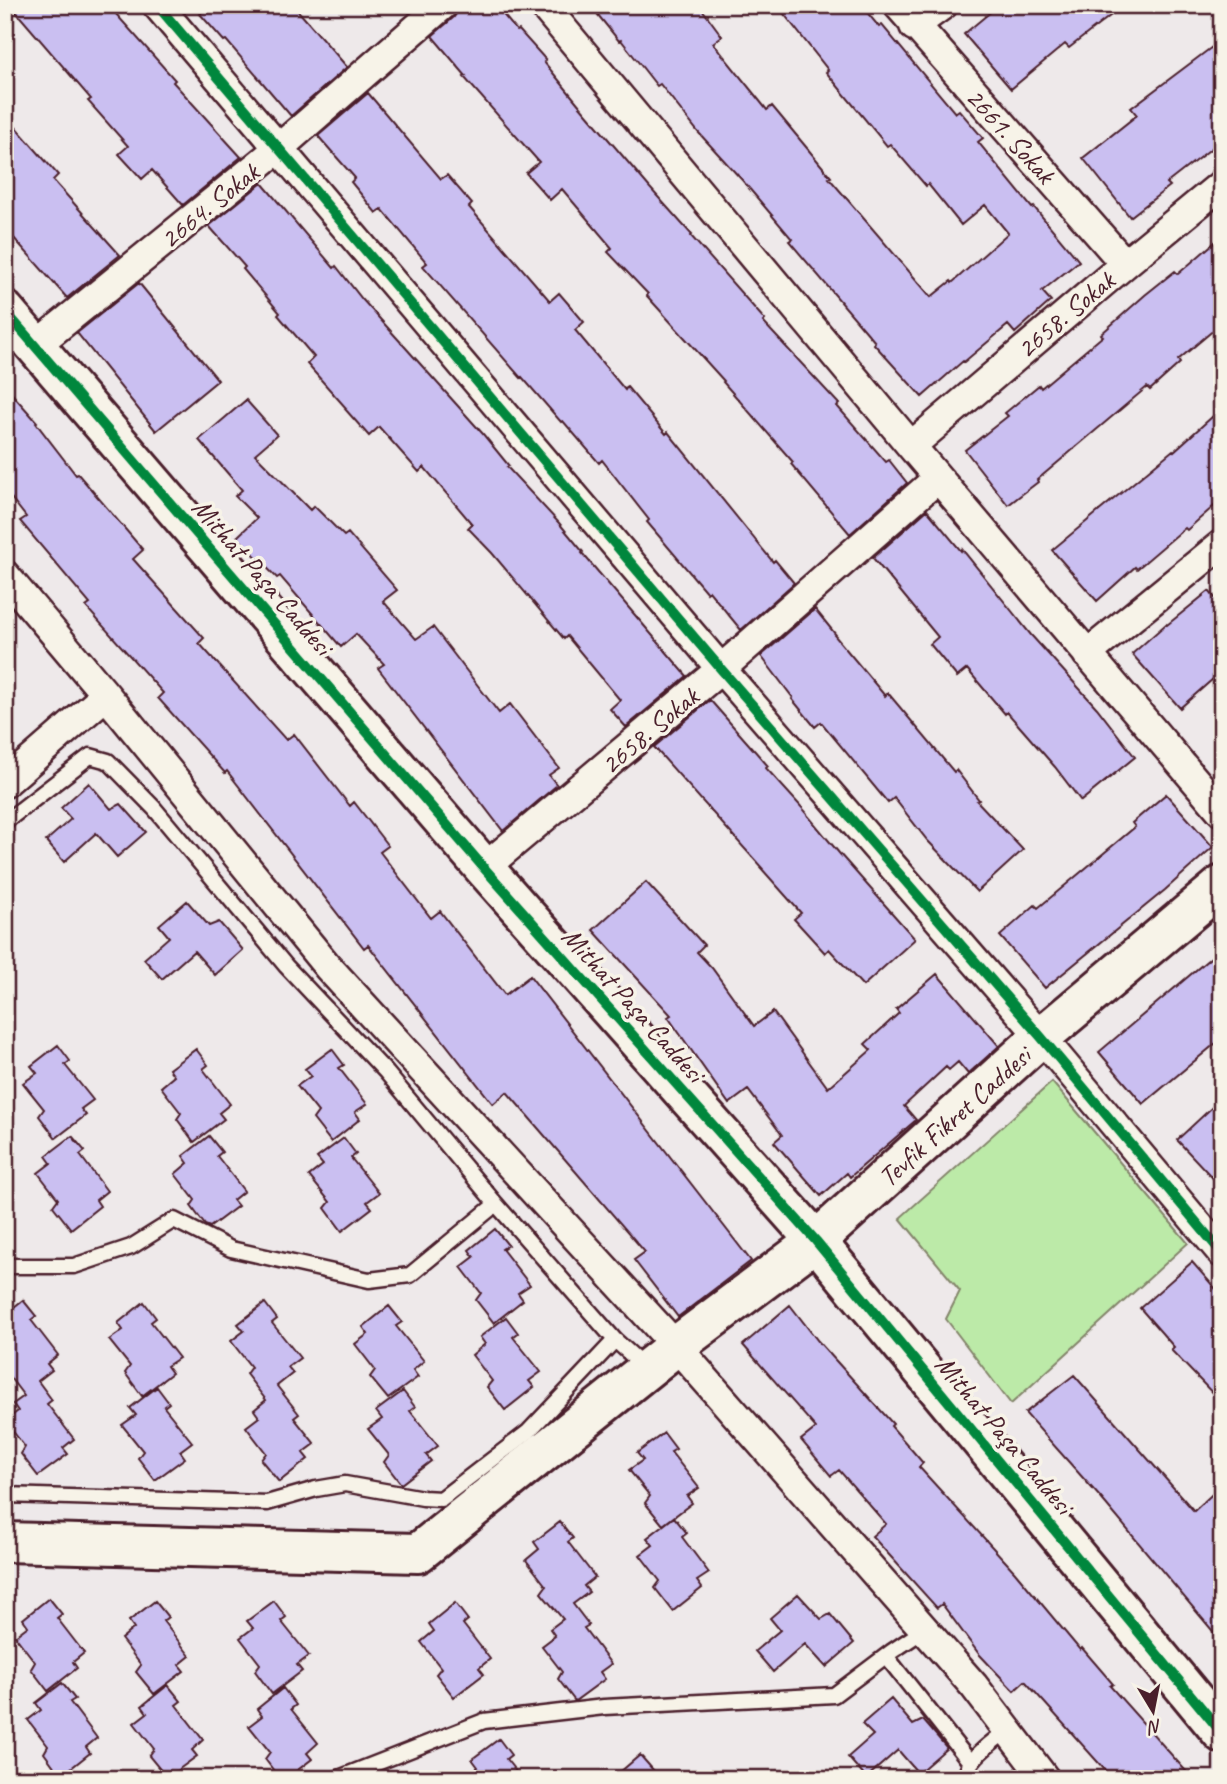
<svg xmlns="http://www.w3.org/2000/svg" width="1227" height="1784" font-family="Caveat,sans-serif">
  <style>
    .green { fill: #bceaa8; stroke: #83846a; stroke-width: 2 }
    .building { fill: #cabff1; stroke: #4a1f2b; stroke-width: 2 }
    .lines { fill: none; stroke-linecap: round; stroke-linejoin: round }
    .lane-casing { stroke: #4a1f2b; stroke-width: 19 }
    .street-casing { stroke: #4a1f2b; stroke-width: 33 }
    .secondary-casing { stroke: #4a1f2b; stroke-width: 44 }
    .lane { stroke: #f7f3e8; stroke-width: 14 }
    .street { stroke: #f7f3e8; stroke-width: 28 }
    .secondary { stroke: #f7f3e8; stroke-width: 38 }
    .cycleway-casing { stroke: #f7f3e8; stroke-width: 15 }
    .cycleway { stroke: #00873e; stroke-width: 10 }
    .labels { text-anchor: middle; stroke-width: 7; stroke-linejoin: round; paint-order: stroke }
    .street-label { font-size: 28px; fill: #4a1f2b; stroke: #f7f3e8 }
  </style>
  <rect width="100%" height="100%" fill="#eee9ea"/>
  <filter id="ink" filterUnits="userSpaceOnUse"><feTurbulence type="fractalNoise" baseFrequency=".0143" numOctaves="2"/><feDisplacementMap in="SourceGraphic" scale="14" xChannelSelector="R" yChannelSelector="G"/><feConvolveMatrix kernelMatrix="1 2 1 2 8 2 1 2 1" color-interpolation-filters="sRGB"/></filter>
  <g filter="url(#ink)">
    <path class="green" d="M1052,1082l136,161 -177,161 -65,-85 14,-28 -60,-73z"/>
    <path class="building" d="M10,5h98l67,75 -2,2 68,75 -58,48 -31,-35 -10,9 -23,-25 9,-8 -40,-45 3,-2z
      M209,5h84l54,62 -56,49 -65,-76 -2,1 -24,-27z
      M459,5h36l22,26 2,-1 27,30 -2,2 36,44 70,82 42,47 -1,1 74,84 -2,2 76,82 -2,2 49,56 3,-2 18,23 -57,51 -59,-70 2,-2 -70,-80 1,-1 -77,-85 1,-2 -40,-42 4,-4 -50,-59 -12,11 -24,-27 13,-11 -75,-85 2,-1 -34,-40 22,-19 4,-6z
      M609,5h90l23,31 -9,7 54,67 5,-4 59,71 -2,1 102,119 20,-16 1,2 56,-50 -23,-28 -24,20 -33,-41 -2,2 -36,-42 -3,2 -61,-74 2,-2 -51,-65h84l18,22 3,-2 73,88 4,-3 24,28 -5,4 54,66 2,-1 45,54 -37,30 9,10 -36,32 -7,-8 -44,37 -1,-1 -41,36 -48,-53 1,-2 -86,-101 3,-2 -50,-59 -44,-48 -38,-48 -3,2 -36,-46 -2,1 -21,-26z
      M999,5h125l-55,43 -4,-4 -54,45 -47,-55z
      M1212,47l10,12v81l-55,43 3,3 -40,31 -47,-59 54,-43 -6,-7z
      M368,93l73,86 6,-4 25,29 -3,3 81,94 9,-8 25,29 -9,8 50,60 2,-3 39,47 2,-2 105,130 2,-2 19,23 -53,47 -32,-39 -2,2 -60,-71 2,-2 -47,-60 -3,3 -36,-42 -2,1 -39,-45 -1,1 -98,-112 4,-3 -45,-54 -6,4 -25,-31 4,-4 -37,-42z
      M5,115l53,60 -5,5 67,75 -53,43 -62,-70z
      M262,183l72,85 2,-2 26,33 121,135 26,32 -2,1 52,56 24,29 -1,1 105,123 -61,51 -16,-18 10,-9 -53,-64 -3,3 -72,-86 -24,-25 4,-4 -48,-57 -5,5 -40,-45 -10,9 -24,-27 1,-1 -39,-44 7,-7 -36,-42 2,-2 -37,-44 2,-2 -36,-41z
      M1222,236v87l-44,37 2,3 -30,27 -3,-3 -110,93 1,2 -30,23 -43,-55 43,-34 -3,-3 34,-28 2,3 62,-52 -2,-2 44,-39 30,-24 3,3z
      M139,283l79,97 -62,51 -79,-98z
      M5,386l32,36 -1,1 40,52 2,-1 65,76 -10,9 71,79 -5,5 87,97 8,-6 56,72 4,-4 34,44 -8,6 51,66 9,-7 65,84 25,-19 221,285 -73,56 -44,-57 11,-8 -138,-160 -14,12 -125,-159 -4,3 -137,-177 -2,2 -67,-75 5,-5 -77,-86 4,-3 -70,-83 6,-4 -21,-27z
      M246,400l31,35 -22,19 55,56 4,-4 30,30 4,-3 49,57 -14,11 33,38 17,-12 66,86 11,-9 49,64 -10,7 8,10 -54,46 -125,-163 6,-4 -28,-30 -15,13 -61,-71 -3,2 -40,-41 20,-19 -22,-22 7,-6 -43,-50z
      M1222,408v91l-35,31 -2,-2 -48,41 -2,-2 -38,34 -45,-51 121,-100 1,1z
      M927,510l34,41 1,-2 69,86 66,73 38,49 -54,44 -26,-34 -48,-55 -2,2 -38,-45 -10,8 -27,-33 8,-7 -65,-79z
      M1209,591l13,15v65l-42,37 -48,-54 34,-30 1,1z
      M815,609l21,26 -1,1 50,60 3,-3 66,79 2,-2 23,30 -2,1 46,49 -46,42 -50,-52 -33,-42 -6,5 -67,-81 -6,5 -23,-28 1,-1 -32,-42z
      M710,700l58,66 -2,2 39,43h-1l35,42 76,86 -52,47 -34,-37 -4,4 -31,-34 7,-6 -40,-45h1l-108,-121z
      M89,783l22,26 10,-5 25,28 -29,25 -21,-24 -32,29 -18,-21 25,-22 -10,-11z
      M1166,794l47,53 -48,43 -120,98 -45,-52 35,-31 3,3 97,-81 -3,-4z
      M646,882l58,63 -7,7 15,16 42,58 19,-14 55,76 43,-38 -6,-6 34,-31 -3,-4 41,-35 62,72 -31,28 -10,-12 -9,8 -3,-3 -42,39 12,14 -66,57 -3,-4 -26,23 -47,-54 8,-7 -34,-45 -19,14 -61,-87 3,-2 -78,-85z
      M187,901l22,25 10,-4 24,28 -28,25 -21,-24 -32,28 -18,-20 25,-22 -10,-12z
      M1222,948v90l-79,66 -44,-52z
      M58,1045l12,16 -5,4 28,35 -12,9 5,6 -30,23 -17,-22 5,-7 -21,-26 14,-10 -6,-7z
      M196,1049l12,16 -5,4 27,35 -11,9 5,6 -30,23 -17,-23 4,-6 -20,-26 13,-11 -5,-7z
      M332,1049l12,16 -5,3 28,36 -12,8 5,7 -29,23 -18,-23 5,-7 -21,-26 14,-10 -6,-7z
      M1222,1098v90l-45,-48z
      M72,1136l13,15 -5,4 27,36 -11,9 4,6 -29,23 -18,-23 5,-7 -20,-26 13,-10 -5,-7z
      M209,1136l13,16 -5,4 27,35 -11,9 5,6 -28,21 -5,-2 -14,-19 4,-6 -20,-26 13,-11 -5,-7z
      M344,1138l12,16 -5,4 28,35 -12,9 5,6 -30,23 -17,-23 5,-6 -21,-26 14,-11 -6,-7z
      M495,1229l13,16 -6,4 28,36 -12,8 5,7 -29,23 -18,-23 5,-7 -20,-26 13,-10 -5,-7z
      M1192,1262l30,34v107l-51,-53 3,-3 -34,-39z
      M23,1300l13,16 -5,4 27,35 -11,9 5,6 -14,11 14,19 -5,4 27,35 -11,9 5,6 -30,22 -17,-22 4,-7 -20,-26 13,-10 -5,-7 11,-8 -19,-25v-57z
      M144,1302l12,16 -5,4 28,36 -12,8 5,7 -30,23 -17,-23 5,-7 -21,-26 14,-10 -5,-7z
      M265,1303l12,16 -5,4 28,35 -12,9 5,6 -16,13 22,28 -5,4 21,26 -12,9 5,6 -29,23 -18,-22 5,-7 -20,-26 13,-10 -5,-7 12,-10 -20,-26 5,-7 -20,-26 13,-10 -6,-7z
      M790,1305l28,36 75,83 -2,2 32,37 -4,4 96,105 65,78 2,-2 31,36 -3,2 83,93h-80l-88,-98 -11,10 -35,-37 -37,-50 -5,4 -65,-72 14,-12 -47,-54 -8,6 -30,-36 15,-12 -73,-83z
      M389,1306l13,16 -6,4 28,35 -11,9 5,7 -30,22 -18,-22 5,-7 -20,-26 13,-10 -5,-7z
      M506,1317l12,16 -5,4 28,35 -12,9 5,6 -29,23 -18,-23 5,-6 -20,-26 13,-11 -5,-7z
      M1074,1375l120,136 28,-26v157l-122,-145 -75,-84z
      M157,1387l12,16 -5,4 28,35 -12,9 5,7 -30,22 -17,-22 5,-7 -21,-26 14,-10 -6,-7z
      M403,1391l12,16 -5,4 28,35 -12,9 5,6 -30,23 -17,-22 5,-7 -21,-26 14,-10 -6,-8z
      M664,1433l12,16 -5,3 28,36 -12,8 5,7 -29,22 -18,-22 5,-7 -21,-26 14,-10 -6,-7z
      M674,1517l13,16 -5,4 27,36 -12,8 5,7 -29,23 -18,-23 5,-7 -20,-26 13,-10 -6,-7z
      M560,1522l13,16 -5,4 27,35 -11,9 5,6 -16,12 16,21 -5,3 27,36 -11,8 5,7 -30,22 -17,-22 4,-7 -20,-26 13,-10 -5,-7 13,-10 -22,-26 5,-7 -20,-26 13,-11 -5,-7z
      M798,1594l23,25 9,-5 24,29 -28,24 -21,-23 -32,28 -18,-21 25,-21 -10,-12z
      M49,1598l13,16 -5,4 27,35 -11,9 4,6 -29,23 -17,-22 4,-7 -20,-26 13,-10 -5,-7z
      M155,1601l13,16 -5,4 27,35 -11,9 5,6 -30,23 -18,-22 5,-7 -20,-26 13,-11 -5,-7z
      M274,1601l12,16 -5,4 28,35 -12,9 5,6 -30,23 -17,-23 5,-7 -20,-26 13,-10 -6,-7z
      M455,1603l13,17 -5,4 27,35 -11,9 5,6 -30,23 -18,-23 5,-6 -20,-26 13,-11 -5,-7z
      M62,1683l13,16 -5,3 27,36 -11,9 4,6 -29,23 -17,-23 4,-7 -20,-26 13,-10 -5,-7z
      M168,1685l13,16 -5,4 27,35 -11,10 5,6 -30,22 -18,-22 5,-7 -20,-26 13,-10 -5,-7z
      M283,1688l13,17 -5,4 27,34 -11,10 5,6 -26,20h-6l-15,-20 5,-7 -21,-26 13,-10 -5,-7z
      M891,1699l22,26 10,-5 24,28 -29,25 -20,-23 -32,28 -18,-21 25,-22 -11,-11z
      M499,1739l12,16 -5,4 16,20h-60l16,-12 -6,-8z
      M640,1755l21,24h-49z"/>
    <g class="lines">
      <defs>
        <path id="lane" d="M5,822l85,-66 18,5 46,47 132,158 100,106 110,132 119,136 31,28
          M5,1266h69l57,-19 43,-27 57,29 138,31 41,-5 86,-71
          M5,1495l262,8 49,-14 29,-5 78,14 18,1 87,-67 87,-92
          M886,1656l84,106
          M336,1779l148,-58 120,-14 230,-12 57,-43 33,-22
          M965,1779c3,-22 26,-35 42,-49"/>
        <path id="street" d="M157,5l564,664 320,368 181,216
          M543,5l368,441 311,366
          M898,5l227,259
          M914,26l29,-21
          M35,346l244,-198 164,-143
          M911,446l214,-182 97,-80
          M5,575l101,120 222,272 348,379 298,340 71,93
          M1087,654l135,-110
          M5,783l101,-88
          M484,868l237,-199 217,-191"/>
        <path id="secondary" d="M5,311l479,557 332,373 406,492
          M5,1542l413,11 258,-207 140,-105 225,-204 181,-152"/>
      </defs>
      <use href="#lane" class="lane-casing"/>
      <use href="#street" class="street-casing"/>
      <use href="#secondary" class="secondary-casing"/>
      <use href="#lane" class="lane"/>
      <use href="#street" class="street"/>
      <use href="#secondary" class="secondary"/>
      <defs>
        <path id="cycleway" d="M157,5l564,664 320,368 181,216
          M5,311l479,557 332,373 406,492"/>
      </defs>
      <use href="#cycleway" class="cycleway-casing"/>
      <use href="#cycleway" class="cycleway"/>
    </g>
  </g>
  <g class="labels">
    <g class="street-label">
      <text transform="translate(1011 135) rotate(48)" y="10">2661. Sokak</text>
      <text transform="translate(209 205) rotate(-39)" y="10">2664. Sokak</text>
      <text transform="translate(1065 314) rotate(-40)" y="10">2658. Sokak</text>
      <text transform="translate(263 576) rotate(49)" y="10">Mithat Paşa Caddesi</text>
      <text transform="translate(649 730) rotate(-40)" y="10">2658. Sokak</text>
      <text transform="translate(634 1004) rotate(48)" y="10">Mithat Paşa Caddesi</text>
      <text transform="translate(954 1116) rotate(-42)" y="10">Tevfik Fikret Caddesi</text>
      <text transform="translate(1005 1434) rotate(50)" y="10">Mithat Paşa Caddesi</text>
    </g>
  </g>
  <rect width="1227" height="1784" fill="none" stroke="#f7f3e8" stroke-width="28"/>
  <rect x="14" y="14" width="1199" height="1756" fill="none" stroke="#4a1f2b" stroke-width="2.5" filter="url(#ink)"/>
  <g transform="translate(1153 1711) rotate(170)" stroke="#f7f3e8" stroke-width="5" paint-order="stroke">
  <path d="M0-5L12 26L0 18L-12 26Z" fill="#4a1f2b"/>
  <text y="-10" font-size="19" font-weight="bold" text-anchor="middle" fill="#4a1f2b">N</text>
  </g>
</svg>
